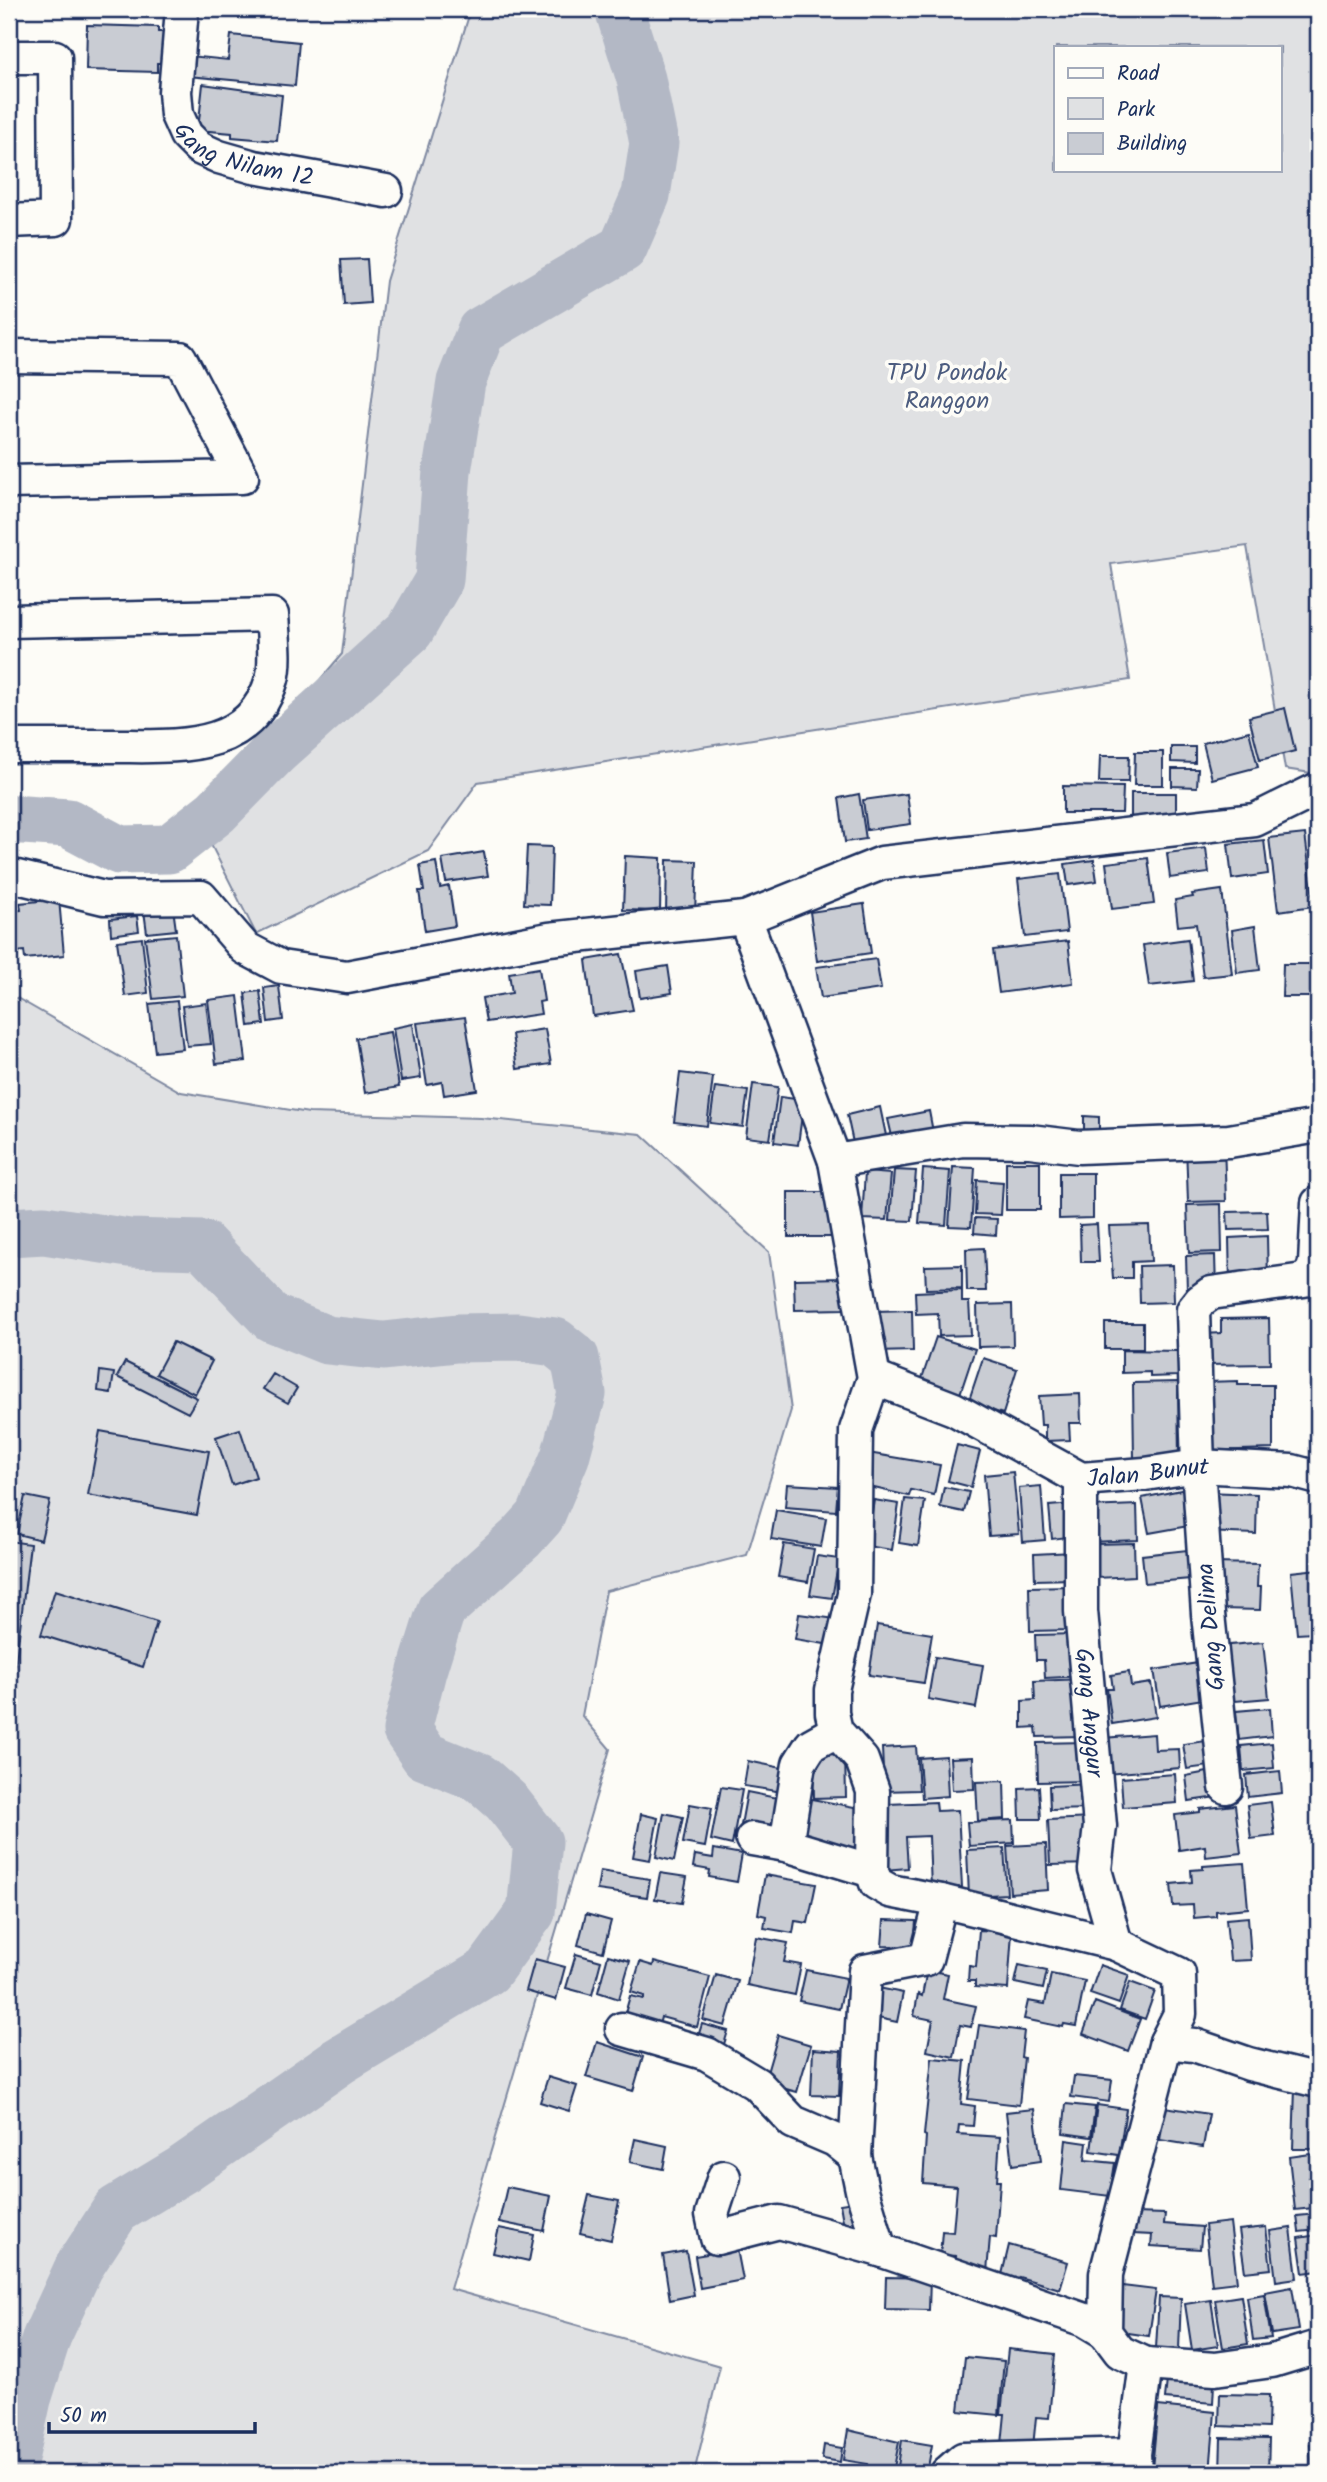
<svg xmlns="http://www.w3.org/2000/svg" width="1327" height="2482" font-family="Kalam,sans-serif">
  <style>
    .green { fill: #e0e1e3; stroke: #7e88a0; stroke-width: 2; fill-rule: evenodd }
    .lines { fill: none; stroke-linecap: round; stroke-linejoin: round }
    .river { stroke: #b3b8c5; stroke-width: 49 }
    .building { fill: #c9ccd3; stroke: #1b2f5e; stroke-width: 2 }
    .street-casing { stroke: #1b2f5e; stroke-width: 37 }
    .street { stroke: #fdfcf7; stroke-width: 32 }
    .labels { text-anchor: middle; stroke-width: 7; stroke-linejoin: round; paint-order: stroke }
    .street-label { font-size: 24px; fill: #1b2f5e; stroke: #fdfcf7 }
    .park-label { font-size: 24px; fill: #4c5c7f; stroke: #fdfcf7 }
  </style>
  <rect width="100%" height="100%" fill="#fdfcf7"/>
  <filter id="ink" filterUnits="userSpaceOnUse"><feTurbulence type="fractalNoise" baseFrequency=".0143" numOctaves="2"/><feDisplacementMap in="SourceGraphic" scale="14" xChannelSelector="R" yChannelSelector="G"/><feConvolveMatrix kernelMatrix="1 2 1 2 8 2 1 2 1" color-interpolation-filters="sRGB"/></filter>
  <g filter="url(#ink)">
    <path class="green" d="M471,9h847v765l-33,-5 -38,-223 -136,18 19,116 -652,102 -50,69 -172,83 -57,-113 143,-167 44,-373zM1056,47h224v123h-224z
      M17,998l164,94 128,21 172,5 160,16 128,118 22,158 -44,145 -141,36 -24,125 28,33 -160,540 270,77 -26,107h-685v-1474z"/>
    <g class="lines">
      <path class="river" d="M9,819l59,4 51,27 50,-1 47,-37 59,-60 135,-122 29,-50 8,-109 14,-89 20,-51 142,-83 23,-53 8,-52 -13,-64 -22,-70
        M9,1232l35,-2 85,13 74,2 69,73 55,22 57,6 73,-8 61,-1 37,5 20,16 7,36 -17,63 -25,60 -19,21 -80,72 -19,61 -15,59 18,26 55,22 26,23 32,41 -7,70 -43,59 -149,90 -157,109 -66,40 -37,57 -32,69 -20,63 -16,74"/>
    </g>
    <path class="building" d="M87,25l71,2v5h15l-1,31h-15v9l-71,-2z
      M231,35l68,7 -4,44 -107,-10 2,-20 38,4z
      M203,84l79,11 -5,46 -45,-4v-4l-34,-3z
      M367,259l3,44 -26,2 -3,-45z
      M1285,708l10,43 -35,9 -11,-43z
      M1249,731l9,36 -46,12 -9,-36z
      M1171,747h24v16l-24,-1z
      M1135,752h28v33h-29z
      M1100,756h29l-1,26h-29z
      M1172,769h26l-1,18 -25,-1z
      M1063,786l60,1 -1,26h-59z
      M1131,793h45v28h-45z
      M859,794l7,45 -21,3 -6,-44z
      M907,794l4,30 -44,6 -4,-30z
      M1305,834l9,72 -36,5 -9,-73z
      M1264,840l4,34 -36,5 -4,-35z
      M527,846l25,1 -2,58 -26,-1z
      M1206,848l3,25 -39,5 -3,-25z
      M484,852l4,24 -42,6 -4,-23z
      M625,856l36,2 -1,53 -37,-1z
      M1148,858l6,46 -42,5 -6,-46z
      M667,860l30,1 -2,53 -29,-1z
      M1094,860l3,21 -29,4 -3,-21z
      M436,862l4,26 9,-2 6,40 -30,5 -6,-40h5l-4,-26z
      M1060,874l7,58 -42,5 -7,-58z
      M1222,890l10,84 -29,3 -7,-53 -18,2 -3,-26 18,-3 -1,-3z
      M59,899l5,56 -39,4 -1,-8 -15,2v-42l12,-1 -1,-7z
      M864,904l7,49 -54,8 -7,-49z
      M173,908l3,22 -29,3 -3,-22z
      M137,916l2,15 -28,4 -1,-16z
      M1255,926l5,44 -23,3 -5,-43z
      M176,935l7,61 -30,3 -8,-61z
      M142,938l6,55 -23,3 -8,-55z
      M1188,939l5,42 -44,5 -6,-41z
      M1068,941l5,42 -74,10 -6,-43z
      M621,954l12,56 -40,6 -7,-56z
      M876,959l5,30 -60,9 -5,-31z
      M1283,964h35v33h-36z
      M668,966l4,27 -32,5 -4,-27z
      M539,968l5,33 -5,1 2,12 -55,8 -4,-24 30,-5 -3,-20z
      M279,986l4,34 -15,2 -4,-34z
      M260,991l4,33 -15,2 -4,-33z
      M238,996l8,65 -30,3 -8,-64z
      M177,1001l6,48 -28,3 -6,-48z
      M206,1003l5,41 -24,2 -5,-40z
      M465,1017l12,73 -33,5 -2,-13 -15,3 -10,-62z
      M413,1024l8,54 -20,3 -8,-53z
      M545,1029l6,35 -34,5 -5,-35z
      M390,1032l9,55 -34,6 -9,-55z
      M680,1073l33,4 -6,49 -33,-4z
      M753,1084l25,3 -8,53 -24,-3z
      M715,1087l33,4 -5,36 -33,-4z
      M780,1097l24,3 -6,45 -24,-3z
      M880,1107l8,38 -33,7 -8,-37z
      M929,1111l5,26 -40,8 -6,-26z
      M1084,1116l15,1v20h-15z
      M1224,1144l2,57 -38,1 -2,-57z
      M1006,1162h34v48h-34z
      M953,1167l22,1 -4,59 -22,-1z
      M923,1169l27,2 -4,54 -27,-2z
      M894,1170l22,1 -4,50 -22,-1z
      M865,1172l26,2 -4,46 -25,-1z
      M1059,1173h34v45l-34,1z
      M977,1180l26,2 -2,33 -26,-1z
      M788,1192h50v45h-50z
      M1221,1204l1,48 -33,1 -2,-48z
      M1267,1211l1,18 -40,1 -1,-18z
      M975,1218l22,1 -1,16 -22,-2z
      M1097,1224l2,38h-18l-1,-37z
      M1149,1225l2,36 -19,1v16h-19l-4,-52z
      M1267,1236l1,47 -38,1 -1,-46z
      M984,1248l2,43h-19l-1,-42z
      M1215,1255l1,35 -29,1 -1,-35z
      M962,1265v23l-36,1 -1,-23z
      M1173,1265l1,37 -34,1 -1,-37z
      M844,1278l1,31 -50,1 -1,-31z
      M962,1290v12h7l2,33 -32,1 -1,-23 -22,1 -1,-22z
      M1012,1304l1,42 -35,1 -1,-42z
      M912,1310l1,41 -37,1 -1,-41z
      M1269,1318l1,46 -65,1 -1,-31 17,-1v-14z
      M1105,1323h38v26h-38z
      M936,1337l39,12 -16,48 -39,-13z
      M173,1342l39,19 -17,33 -39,-20z
      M1122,1350l56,1v25l-28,1v-5l-28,1z
      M983,1358l34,11 -14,45 -35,-11z
      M125,1362l72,36 -9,15 -71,-36z
      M100,1371l14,2 -3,20 -13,-2z
      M273,1374l24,14 -9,15 -25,-14z
      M1238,1381v4h35v64l-67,2 -1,-69z
      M1178,1382l1,78h-45l-1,-77z
      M1080,1394l1,29h-12l1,17 -25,1v-16h-4l-2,-29z
      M240,1429l16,48 -24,8 -16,-48z
      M100,1431l109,20 -12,64 -109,-20z
      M957,1445l23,6 -9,36 -23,-6z
      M868,1453l72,12 -6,30 -23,-5 -2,6 -48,-11z
      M1013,1472l6,62 -30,2 -5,-61z
      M787,1484l51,3 -2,24 -51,-4z
      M1041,1486l4,54 -22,2 -4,-54z
      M944,1487l25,5 -5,20 -24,-5z
      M1186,1489l8,36 -45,8 -7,-35z
      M1206,1492l51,2 -1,40 -52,-2z
      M25,1496l25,5 -9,39 -24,-6z
      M905,1499l20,2 -7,45 -19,-3z
      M874,1500l25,4 -7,46 -25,-4z
      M1073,1504l3,32 -24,3 -3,-33z
      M1137,1505l1,35 -49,2 -2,-35z
      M776,1510l50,8 -5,29 -50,-8z
      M9,1541l21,3 -15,125 -6,-1z
      M1134,1543l1,33 -39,2 -1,-34z
      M784,1544l30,5 -6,33 -30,-5z
      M1187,1550l3,29 -45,4 -3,-28z
      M1073,1552v27l-38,1 -1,-26z
      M817,1556l22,3 -7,39 -22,-3z
      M1214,1563l44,1 -1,23h4l-1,23 -39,-1z
      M1318,1569v77l-4,1 -1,-14 -16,1 -6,-62z
      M1070,1586l2,44 -42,1 -1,-44z
      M55,1590l102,32 -14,45 -102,-32z
      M799,1614l37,5 -5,26 -36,-6z
      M877,1625l55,9 -8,49 -55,-8z
      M1077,1634l8,42 -40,2 -1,-18h-8l-1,-25z
      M1263,1642l6,56 -45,4 -5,-56z
      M935,1657l48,8 -7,43 -48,-9z
      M1198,1663l5,36 -43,7 -6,-36z
      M1129,1672l2,14 20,-3 5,34 -44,7 -5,-35h6l-2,-14z
      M1083,1679l1,57 -47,1 -1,-10 -14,1v-27l13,-1 -1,-19z
      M1270,1708l2,28 -33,4 -3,-29z
      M1154,1734l1,16 24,-1 1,19 -74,6 -3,-36z
      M1206,1741l4,25 -23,3 -4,-25z
      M1087,1742l2,39 -51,1 -1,-39z
      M1272,1743l2,25 -31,3 -2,-25z
      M916,1746l3,44 -35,1 -2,-43z
      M845,1754l1,43 -32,1 -1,-43z
      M946,1756l2,40 -26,2 -3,-40z
      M973,1757l1,32 -22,1 -2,-32z
      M748,1761l39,8 -4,23 -39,-6z
      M1213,1771l4,26 -28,4 -3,-25z
      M1280,1771l2,22 -34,4 -2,-22z
      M1175,1774l2,29 -54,4 -2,-29z
      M1004,1781l1,38 -27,2 -2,-39z
      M1091,1784l1,25 -42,1 -1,-24z
      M721,1787l21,3 -10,55 -21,-5z
      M1039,1787l2,32h-21l-1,-31z
      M747,1792l35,7 -7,44 -36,-7z
      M801,1797l64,12 -7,41 -65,-12z
      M936,1802l1,9 21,-1 4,77 -31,2 -2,-53 -23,1 2,31 -24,2 4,-66z
      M1271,1802l4,34 -24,3 -4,-34z
      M690,1804l22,4 -7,39 -22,-4z
      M1235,1805l6,48 -35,4 -1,-11 -26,4 -4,-35 25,-3v-3z
      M664,1813l19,4 -9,44 -18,-4z
      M641,1814l17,4 -8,42 -17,-3z
      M1092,1818l2,46 -44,1 -2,-45z
      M1013,1820l1,23 -45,3 -2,-24z
      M1046,1844l2,46 -38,3 -3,-47z
      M1004,1848l3,46 -38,2 -2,-46z
      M714,1849l28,5 -5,28 -28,-5 1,-7 -17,-3 2,-12 18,3z
      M1244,1863l4,45 -32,3v5l-22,2 -1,-13 -20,1 -2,-22 21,-2 -1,-12 12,-1v-3z
      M600,1871l50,8 -3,18 -50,-7z
      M660,1873l27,4 -5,26 -27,-4z
      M765,1875l51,9 -8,39 -13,-2 -2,12 -29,-5 2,-12 -8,-2z
      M586,1914l25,7 -8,31 -25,-7z
      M1248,1917l3,43 -21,1 -4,-42z
      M884,1920l32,1 -2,26 -32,-1z
      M979,1930l33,2 -4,57 -33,-2v-6h-7l1,-15 7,1z
      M756,1937l32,6 -4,19 17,3 -6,30 -48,-10z
      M576,1954l25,7 -9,34 -26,-7z
      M608,1955l22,6 -11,38 -21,-7z
      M535,1959l30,8 -9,33 -30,-9z
      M640,1962l13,4 1,-4 56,15 -13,50 -36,-10 -4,16 -35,-9 8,-28 14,3v-3l-13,-4z
      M1019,1965l28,6 -4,18 -28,-6z
      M1100,1965l29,10 -10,29 -29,-10z
      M806,1970l40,8 -7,31 -40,-8z
      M927,1970l21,4 -5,25 33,7 -5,21 -11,-2 -6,32 -27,-6 6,-31 -19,-4 4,-22 4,2z
      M1051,1974l34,7 -9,45 -12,-2 -1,3 -39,-8 4,-18 17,3z
      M716,1975l22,6 -13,45 -22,-6z
      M1130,1982l25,9 -10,28 -25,-9z
      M869,1986l34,7 -6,29 -33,-7z
      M1095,2002l45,17 -12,32 -45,-17z
      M702,2024l26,7 -6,20 -26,-8z
      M979,2025l45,6 -3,26 3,1 -5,47 -51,-6z
      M778,2035l33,10 -14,47 -33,-9z
      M597,2042l46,15 -10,34 -47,-14z
      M813,2049l28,2 -2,45 -28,-1z
      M932,2058l33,3 -4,43 14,2 -2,20 -14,-1 -1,9 42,3 -3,44h3l-4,57 -6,-1 -3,35 -32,-1 1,-15 -16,-1 2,-24 11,1 4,-46 -34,-3 3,-47 -2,-1z
      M1074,2076l38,4 -3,22 -38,-5z
      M548,2077l29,9 -8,25 -29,-9z
      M1295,2088h23v61h-25z
      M1066,2104l29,3 -4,30 -28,-4z
      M1097,2105l29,4 -7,46 -28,-4z
      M1165,2107l44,7 -6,33 -43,-7z
      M1034,2109l7,52 -29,4 -6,-53z
      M635,2139l32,7 -4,23 -33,-7z
      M1066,2140l21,3 -2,17 30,3 -5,33 -49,-6z
      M1318,2153v24l-9,1 4,30 -18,2 -6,-53z
      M507,2187l44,9 -7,35 -45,-9z
      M589,2195l30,6 -8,39 -31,-7z
      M860,2201l4,29 -19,3 -5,-29z
      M1134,2213l31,1 -1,10 38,3 -2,22 -49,-3 1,-11 -19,-1z
      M1318,2214v16l-19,2 -2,-16z
      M1230,2222l7,60 -25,3 -7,-60z
      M1266,2227l5,42 -26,3 -6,-42z
      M499,2228l35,7 -5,26 -36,-8z
      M1291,2228l6,50 -21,3 -6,-50z
      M1318,2235v36l-15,2 -5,-35z
      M1009,2245l59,17 -8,27 -41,-12 -3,10 -16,-4z
      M737,2249l6,31 -43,8 -5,-32z
      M686,2251l8,44 -24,5 -7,-45z
      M886,2277l44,1 -1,32 -44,-1z
      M1114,2285l42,5 -7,46 -41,-6z
      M1292,2287l7,43 -27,4 -7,-42z
      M1264,2294l7,44 -18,2 -6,-43z
      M1241,2296l7,48 -25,4 -8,-48z
      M1159,2297l22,1 -2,51 -23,-1z
      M1211,2300l7,46 -26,4 -7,-46z
      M1008,2349l47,5 -6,64 -13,-1 -3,30 -31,-3 3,-30h-4z
      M965,2357l39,4 -5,54 -40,-4z
      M1167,2380l47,4 -1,19 -48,-4z
      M1220,2394l49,1 -1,33 -49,-2z
      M1158,2406l57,6 -5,61 -58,-4z
      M848,2430l51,12 -6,31h-27l2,-9 -25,-4z
      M1221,2438l48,1 -1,34h-48z
      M902,2440l30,5 -5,28h-30z
      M1310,2444h8v29h-6z
      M824,2445l18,3 -2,14 -18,-3z"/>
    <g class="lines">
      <defs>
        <g id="street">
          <path id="s1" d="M182,9l-7,83 2,23 9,20 13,13 20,9 35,10 132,24"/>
          <path d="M9,57h46l1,162 -47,2"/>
          <path d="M9,356l171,2 62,119 -233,5"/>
          <path d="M9,621l263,-6c1,18 5,48 0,64 -22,74 -95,67 -157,67 -35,0 -71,0 -106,0"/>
          <path d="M9,875l95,23 97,-1 44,51 36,19 66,10 202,-38 196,-21 137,-55 373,-43 63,-31"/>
          <path d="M745,918l90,243 39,217 -18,52 -2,164 -22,96v23l4,18 26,29 11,31 -1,80 4,12 14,8 51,10 175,43 63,30 1,40 -14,28 -60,232 -1,58 15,20 26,12 -12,90 1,19"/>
          <path d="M835,1161l128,-21 67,1 49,6 150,-6 89,-15"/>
          <path id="s2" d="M874,1378l80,31 127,70 64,-5 53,-8 94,5 26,7"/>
          <path id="s3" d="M1081,1479v132l19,215 -5,44 21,74"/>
          <path d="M1226,1787l-18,-173 -10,-148 -5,-156 7,-9 11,-8 93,-13 8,-8 3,-9 3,-60"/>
          <path d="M752,1839l34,6 86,26"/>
          <path d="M786,1845l13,-81 12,-19 25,-14"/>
          <path d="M622,2029l85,25 50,30 36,38 42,18 20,16"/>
          <path d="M1166,2042l28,3 55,19 69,17"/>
          <path d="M724,2177l-12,37 5,24 62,-16 101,28 205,70 20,12"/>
          <path d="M880,2250l-18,-60 -7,-34 10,-185 61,-12 15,-58"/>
          <path d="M1146,2364l69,5 57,-8 46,-14"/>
          <path d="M947,2473l16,-14 171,-5"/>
        </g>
      </defs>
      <use href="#street" class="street-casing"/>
      <use href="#street" class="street"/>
    </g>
  </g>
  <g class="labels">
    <g class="street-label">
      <text dy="8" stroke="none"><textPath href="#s1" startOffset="191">Gang Nilam 12</textPath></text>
      <text dy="8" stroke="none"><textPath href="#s2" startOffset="298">Jalan Bunut</textPath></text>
      <text transform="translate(1210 1627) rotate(-95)" y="8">Gang Delima</text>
      <text dy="8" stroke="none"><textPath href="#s3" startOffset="234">Gang Anggur</textPath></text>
    </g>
    <g class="park-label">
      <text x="947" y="380">TPU Pondok<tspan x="947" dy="28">Ranggon</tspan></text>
    </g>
  </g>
  <rect width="1327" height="2482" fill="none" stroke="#fdfcf7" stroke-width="35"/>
  <rect x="18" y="18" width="1292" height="2447" fill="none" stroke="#1b2f5e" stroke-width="2.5" filter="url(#ink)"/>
  <rect x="1054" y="46" width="228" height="126" fill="#fdfcf7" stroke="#a3aaba" stroke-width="2"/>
  <rect x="1068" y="68" width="35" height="10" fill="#fdfcf7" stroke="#a3aaba" stroke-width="2"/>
  <text x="1117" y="80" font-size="21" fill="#1b2f5e">Road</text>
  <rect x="1068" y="98" width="35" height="21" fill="#e0e1e3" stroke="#a3aaba" stroke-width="2"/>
  <text x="1117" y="116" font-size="21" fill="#1b2f5e">Park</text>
  <rect x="1068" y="133" width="35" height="21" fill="#c9ccd3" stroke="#a3aaba" stroke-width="2"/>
  <text x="1117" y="150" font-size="21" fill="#1b2f5e">Building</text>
  <path d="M49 2422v10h206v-10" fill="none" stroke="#1b2f5e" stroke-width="3.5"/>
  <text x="60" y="2422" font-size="21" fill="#1b2f5e" stroke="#fdfcf7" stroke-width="5" paint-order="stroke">50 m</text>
</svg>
